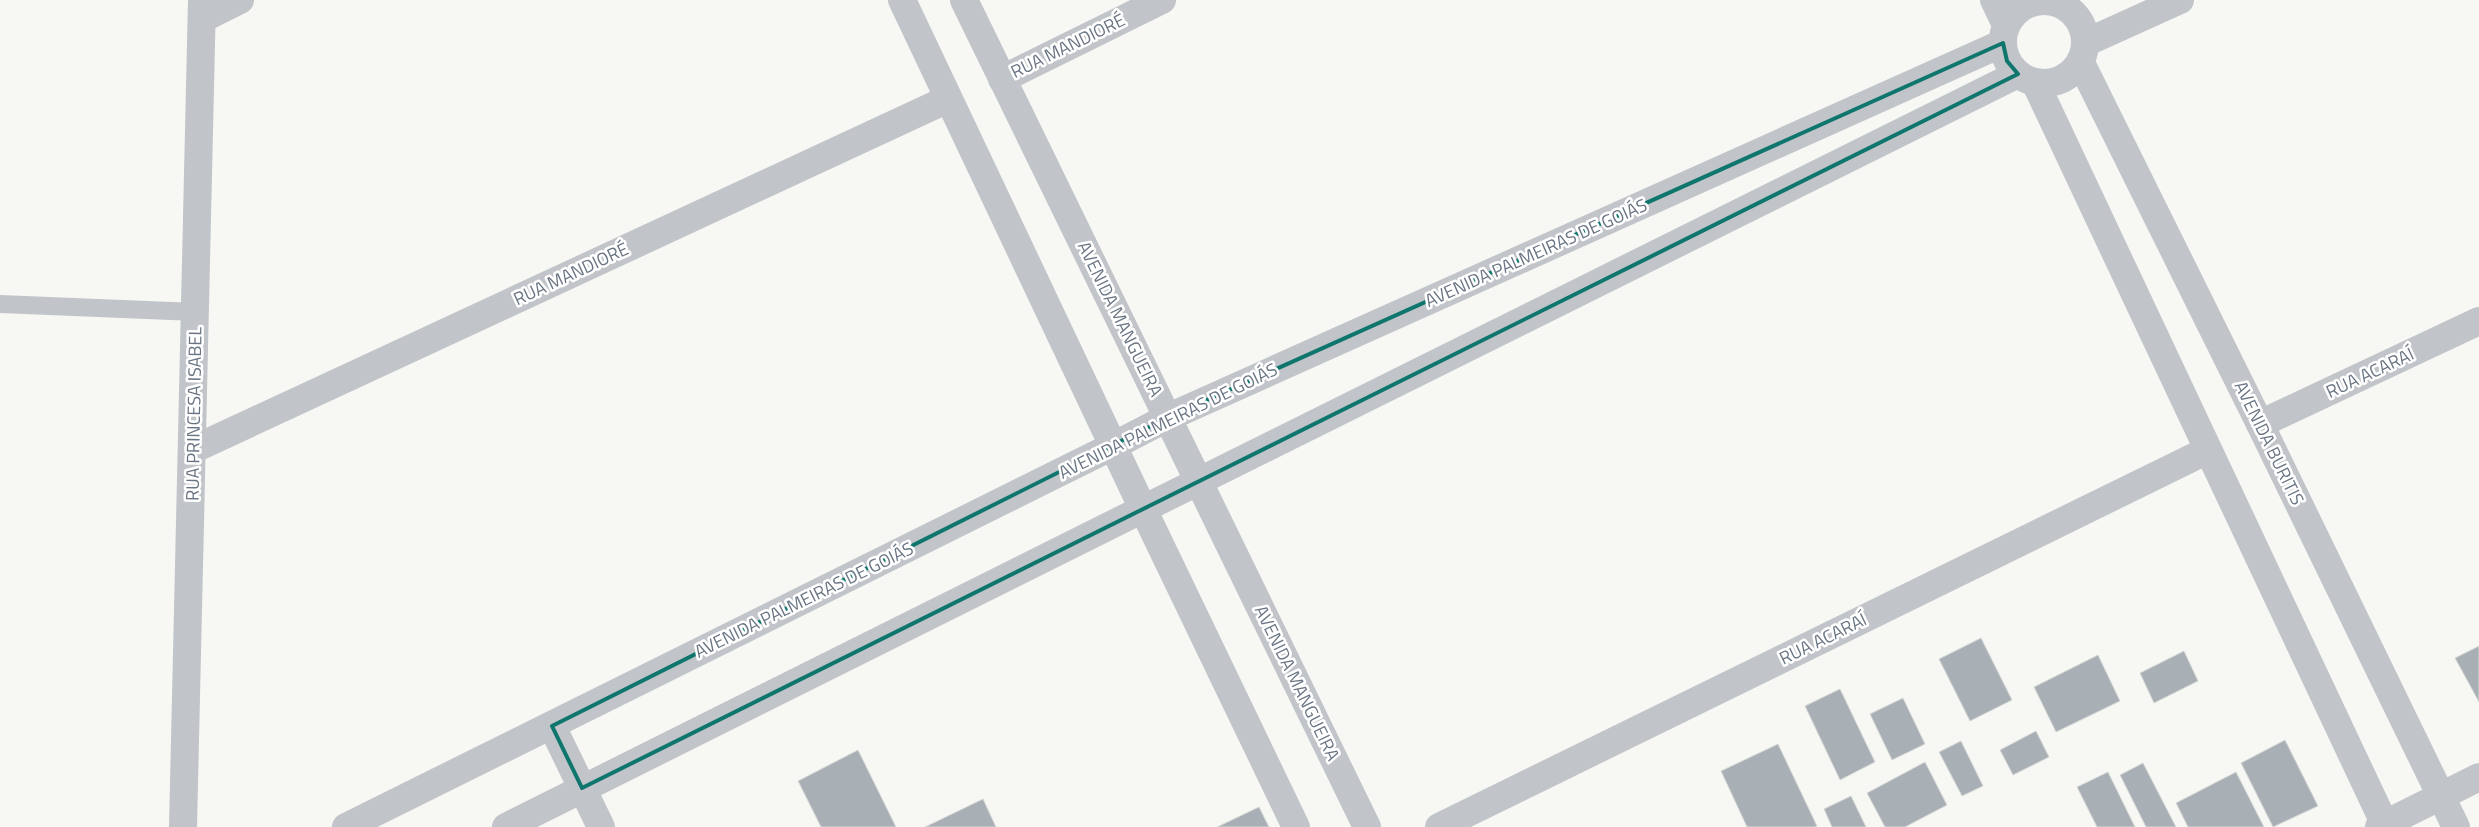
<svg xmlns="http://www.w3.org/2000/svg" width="2479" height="827" font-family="'Titillium Web',sans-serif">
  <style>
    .building { fill: #a8afb5; stroke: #d8d9d7 }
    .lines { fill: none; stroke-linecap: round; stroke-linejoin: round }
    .service { stroke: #c1c4c8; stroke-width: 18 }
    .minor { stroke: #c1c4c8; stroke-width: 28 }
    .tertiary { stroke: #c1c4c8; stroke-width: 28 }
    .marked { fill: none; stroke: #0f766e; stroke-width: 4; stroke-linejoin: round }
    .labels { text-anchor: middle; stroke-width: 5; stroke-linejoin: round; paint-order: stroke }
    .street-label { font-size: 18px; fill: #697583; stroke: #fff }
  </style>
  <rect width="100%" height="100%" fill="#f7f7f4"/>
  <path class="building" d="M1981,638l31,62 -42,21 -31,-62z
    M2479,646v56l-24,-44z
    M2184,651l14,30 -44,22 -14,-30z
    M2098,655l22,46 -64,31 -22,-45z
    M1840,689l35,73 -35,18 -35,-74z
    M1903,698l22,46 -33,16 -22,-46z
    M2036,731l13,26 -36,18 -13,-25z
    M2285,740l33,66 -45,21 -32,-64z
    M1961,741l22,45 -21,10 -23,-44z
    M1778,744l39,82 -2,1h-68l-26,-56z
    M858,750l38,77h-75l-23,-46z
    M1925,762l22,43 -42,22h-20l-18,-34z
    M2143,763l33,64h-30l-26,-52z
    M2108,772l27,55h-38l-20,-40z
    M2236,772l28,55h-76l-12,-24z
    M1851,796l15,31h-34l-8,-18z
    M983,799l13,28h-71z
    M1259,807l10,20h-52z"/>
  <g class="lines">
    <path class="service" d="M0,304l196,8"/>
    <path class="minor" d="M202,19l38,-19
      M1002,79l160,-79
      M2260,424l219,-103
      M194,449l754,-350
      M552,726l49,101
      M183,827l19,-827
      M346,827l767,-381
      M506,827l637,-318
      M1439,827l769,-377
      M2379,827l100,-50"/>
    <path class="tertiary" d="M902,0l241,509 153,318
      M964,0l403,827
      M1994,0l12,25
      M2003 42a41 41 0 1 1 82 0a41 41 0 1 1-82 0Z
      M2085,43l95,-43
      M2080,61l180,363 196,403
      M2035,82l351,745
      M1113,446l56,-29 834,-374
      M1143,509l875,-435"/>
  </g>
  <path class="marked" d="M2003,43l4,18 11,13 -1436,714 -30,-62 617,-309z"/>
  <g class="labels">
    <g class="street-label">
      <text transform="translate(1068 46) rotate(-26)" y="6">RUA MANDIORÉ</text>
      <text transform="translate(1536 253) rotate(-24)" y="6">AVENIDA PALMEIRAS DE GOIÁS</text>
      <text transform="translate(571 274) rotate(-25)" y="6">RUA MANDIORÉ</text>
      <text transform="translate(1120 319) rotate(64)" y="6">AVENIDA MANGUEIRA</text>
      <text transform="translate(2370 373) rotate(-25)" y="6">RUA ACARAÍ</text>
      <text transform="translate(194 414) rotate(-89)" y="6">RUA PRINCESA ISABEL</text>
      <text transform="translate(1168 421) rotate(-26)" y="6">AVENIDA PALMEIRAS DE GOIÁS</text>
      <text transform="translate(2269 443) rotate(64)" y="6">AVENIDA BURITIS</text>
      <text transform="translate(804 600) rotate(-26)" y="6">AVENIDA PALMEIRAS DE GOIÁS</text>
      <text transform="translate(1823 639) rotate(-26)" y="6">RUA ACARAÍ</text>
      <text transform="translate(1297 683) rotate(64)" y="6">AVENIDA MANGUEIRA</text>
    </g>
  </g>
</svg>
